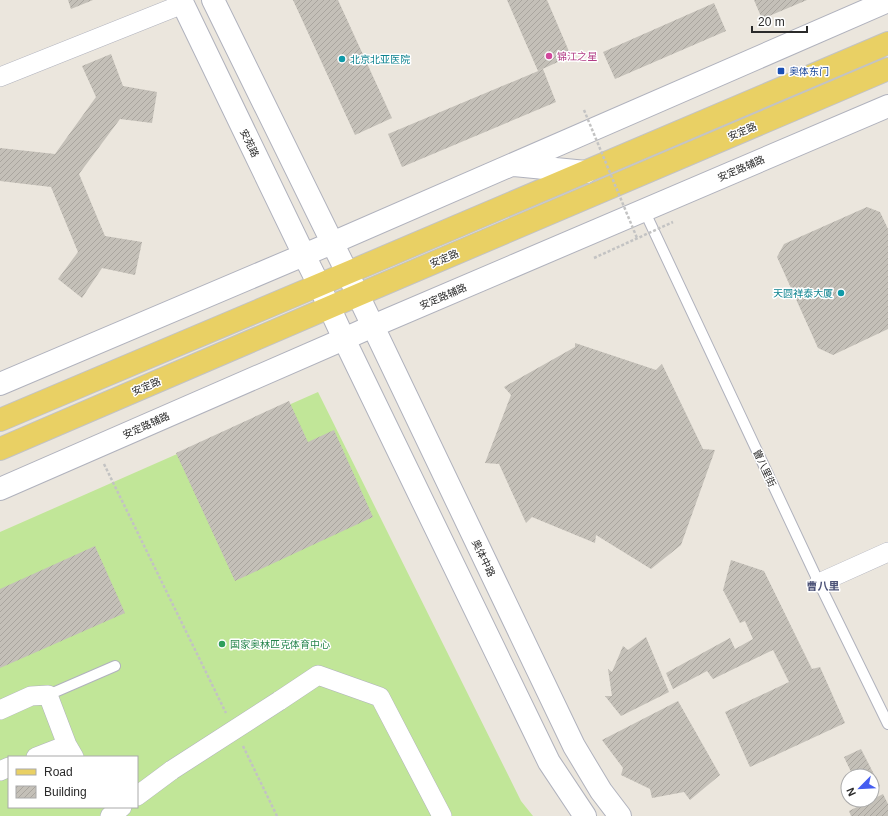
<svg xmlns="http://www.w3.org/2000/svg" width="888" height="816" font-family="Helvetica,'Noto Sans SC',sans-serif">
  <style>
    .pitch { fill: #c1e698; fill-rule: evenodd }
    .building { fill: url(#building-hatch) }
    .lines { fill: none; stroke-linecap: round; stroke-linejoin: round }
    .lane-casing { stroke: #b0b2bd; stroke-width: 12 }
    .street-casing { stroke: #b0b2bd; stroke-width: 20 }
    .secondary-casing { stroke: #b0b2bd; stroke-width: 24 }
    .primary-casing { stroke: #c3c3c3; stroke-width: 24 }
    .path { stroke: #c3c3c3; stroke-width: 2.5; stroke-dasharray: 3 2; stroke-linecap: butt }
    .lane { stroke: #fff; stroke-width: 10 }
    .street { stroke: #fff; stroke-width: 19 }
    .secondary { stroke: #fff; stroke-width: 22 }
    .primary { stroke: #e9d064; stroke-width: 22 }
    .street-bridge-casing { stroke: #b0b2bd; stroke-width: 20; stroke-linecap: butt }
    .path-bridge { stroke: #c3c3c3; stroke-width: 2.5; stroke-dasharray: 3 2; stroke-linecap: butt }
    .street-bridge { stroke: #fff; stroke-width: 19 }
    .hotel-dot { fill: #d1479c; stroke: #fff; stroke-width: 1.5 }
    .culture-dot { fill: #0f9aa8; stroke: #fff; stroke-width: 1.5 }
    .transit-dot { fill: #1a4fb4; stroke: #fff; stroke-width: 1.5 }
    .leisure-dot { fill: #2e9e5b; stroke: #fff; stroke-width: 1.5 }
    .labels { text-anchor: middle; stroke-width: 3; stroke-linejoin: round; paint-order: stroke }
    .hotel-label { font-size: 10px; fill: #b23c85; stroke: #fff; text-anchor: start }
    .culture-label { font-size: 10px; fill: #0d838f; stroke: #fff; text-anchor: start }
    .transit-label { font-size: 10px; fill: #164399; stroke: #fff; text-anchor: start }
    .street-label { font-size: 10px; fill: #2a2a2a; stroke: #fff }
    .leisure-label { font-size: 10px; fill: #27864d; stroke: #fff; text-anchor: start }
    .neighbourhood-label { font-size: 11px; font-weight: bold; fill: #4d5378; stroke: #fff }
  </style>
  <defs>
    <pattern id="building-hatch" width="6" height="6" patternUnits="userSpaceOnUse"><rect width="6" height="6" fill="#c4c0b8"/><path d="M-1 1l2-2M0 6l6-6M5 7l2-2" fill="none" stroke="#a9a59e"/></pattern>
  </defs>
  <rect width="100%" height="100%" fill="#ebe6dd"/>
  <path class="pitch" d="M318,392l203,409 12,15h-533v-284zM9,757h128v50h-128z"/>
  <path class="building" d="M68,0h25l-22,9z
    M293,0h45l54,118 -37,17z
    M507,0h40l24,56 -33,15z
    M754,0h53l-45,19z
    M714,3l12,28 -111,48 -12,-27z
    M111,54l12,32 34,6 -5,31 -32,-4 -41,55 26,62 37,6 -7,33 -33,-7 -20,30 -24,-19 20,-27 -27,-65 -51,-6v-33l55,6 41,-57 -14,-31z
    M543,69l13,33 -154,65 -14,-33z
    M867,207l13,5 8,17v100l-55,26 -15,-7 -41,-91 7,-13z
    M575,343l81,27 6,-6 41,85 12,1 -34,95 -30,24 -55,-34 -1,8 -63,-26 -6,6 -27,-59 -14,-1 26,-68 -7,-8 71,-40z
    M289,401l19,41 26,-12 39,87 -138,64 -59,-128z
    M95,546l30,67 -125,55v-79z
    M731,560l33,11 48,98 8,-2 25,56 -95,44 -25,-55 64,-30 -16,-32 -60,29 -6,-8 -34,18 -7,-16 64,-35 5,11 18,-10 -8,-18 -5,2 -17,-33z
    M646,637l23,55 -48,24 -16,-20h7l-4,-27 4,3 11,-26 5,4z
    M678,701l42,74 -30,25 -6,-8 -32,6 -2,-9 -29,-14 2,-7 -21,-28z
    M861,749l19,37 -8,4v-14h-19l-9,-19z
    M883,794l5,10v12h-37l-2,-5z"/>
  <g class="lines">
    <defs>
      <path id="lane" d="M644,210l175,373 69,141
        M48,695l67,-29"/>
      <path id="street" d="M0,77l183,-73
        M819,583l69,-31
        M279,701l39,-26 62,22 62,119
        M0,710l31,-14 17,-1 19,50 7,12
        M36,757l31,-12
        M0,771l9,-4
        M137,796l35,-26
        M110,816l12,-9"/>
      <path id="secondary" d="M181,0l123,255 15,30 25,54 205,423 36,54
        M213,0l145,295 216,451 27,45 19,25
        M514,165l72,7
        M0,384l332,-141 556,-242
        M0,489l344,-150 29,-13 515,-220"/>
      <path id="primary" d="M0,420l319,-135 569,-242
        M0,449l358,-154 530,-226"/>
    </defs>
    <use href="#lane" class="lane-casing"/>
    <use href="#street" class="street-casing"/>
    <use href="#secondary" class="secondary-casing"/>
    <use href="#primary" class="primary-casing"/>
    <path class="path" d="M104,464l122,249
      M243,746l34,70"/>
    <use href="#lane" class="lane"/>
    <use href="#street" class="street"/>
    <use href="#secondary" class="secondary"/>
    <use href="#primary" class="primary"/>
    <defs>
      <path id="street-bridge" d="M172,770l107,-69"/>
    </defs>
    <use href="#street-bridge" class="street-bridge-casing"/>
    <path class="path-bridge" d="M584,110l53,128
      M594,258l79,-36"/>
    <use href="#street-bridge" class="street-bridge"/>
  </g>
  <circle class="hotel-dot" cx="549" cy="56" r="4"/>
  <g class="culture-dot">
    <circle cx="342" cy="59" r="4"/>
    <circle cx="841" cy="293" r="4"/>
  </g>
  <rect class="transit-dot" x="777" y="67" width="8" height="8" rx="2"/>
  <circle class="leisure-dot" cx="222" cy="644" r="4"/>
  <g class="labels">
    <g class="hotel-label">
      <text x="557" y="60">锦江之星</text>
    </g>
    <g class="culture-label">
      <text x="350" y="63">北京北亚医院</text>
      <text x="833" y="297" text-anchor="end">天圆祥泰大厦</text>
    </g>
    <g class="transit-label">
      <text x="789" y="75">奥体东门</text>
    </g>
    <g class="street-label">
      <text transform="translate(742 131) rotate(-23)" y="4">安定路</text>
      <text transform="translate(250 143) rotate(64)" y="4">安苑路</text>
      <text transform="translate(741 168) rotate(-23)" y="4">安定路辅路</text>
      <text transform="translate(444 258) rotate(-23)" y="4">安定路</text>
      <text transform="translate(443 296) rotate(-23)" y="4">安定路辅路</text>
      <text transform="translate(146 386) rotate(-23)" y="4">安定路</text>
      <text transform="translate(146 425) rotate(-24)" y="4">安定路辅路</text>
      <text transform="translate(765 468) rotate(65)" y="4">曹八里街</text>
      <text transform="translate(484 558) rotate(64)" y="4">奥体中路</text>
    </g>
    <g class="leisure-label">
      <text x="230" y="648">国家奥林匹克体育中心</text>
    </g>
    <g class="neighbourhood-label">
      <text x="823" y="590">曹八里</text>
    </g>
  </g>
  <rect x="8" y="756" width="130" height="52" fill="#ffffff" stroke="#aaaaaa"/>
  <rect x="16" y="769" width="20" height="6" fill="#e9d064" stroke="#aaaaaa"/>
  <text x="44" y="776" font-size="12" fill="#2a2a2a">Road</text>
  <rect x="16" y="786" width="20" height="12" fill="url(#building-hatch)" stroke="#aaaaaa"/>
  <text x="44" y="796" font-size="12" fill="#2a2a2a">Building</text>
  <g transform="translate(860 788) rotate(246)"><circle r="19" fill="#ffffff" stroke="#aaaaaa"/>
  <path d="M0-3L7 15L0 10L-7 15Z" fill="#455df0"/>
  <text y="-6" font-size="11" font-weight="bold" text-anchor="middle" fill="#2a2a2a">N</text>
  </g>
  <path d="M752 26v6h55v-6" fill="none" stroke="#2a2a2a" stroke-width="2"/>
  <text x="758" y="26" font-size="12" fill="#2a2a2a" stroke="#ffffff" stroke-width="3" paint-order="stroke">20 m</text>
</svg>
